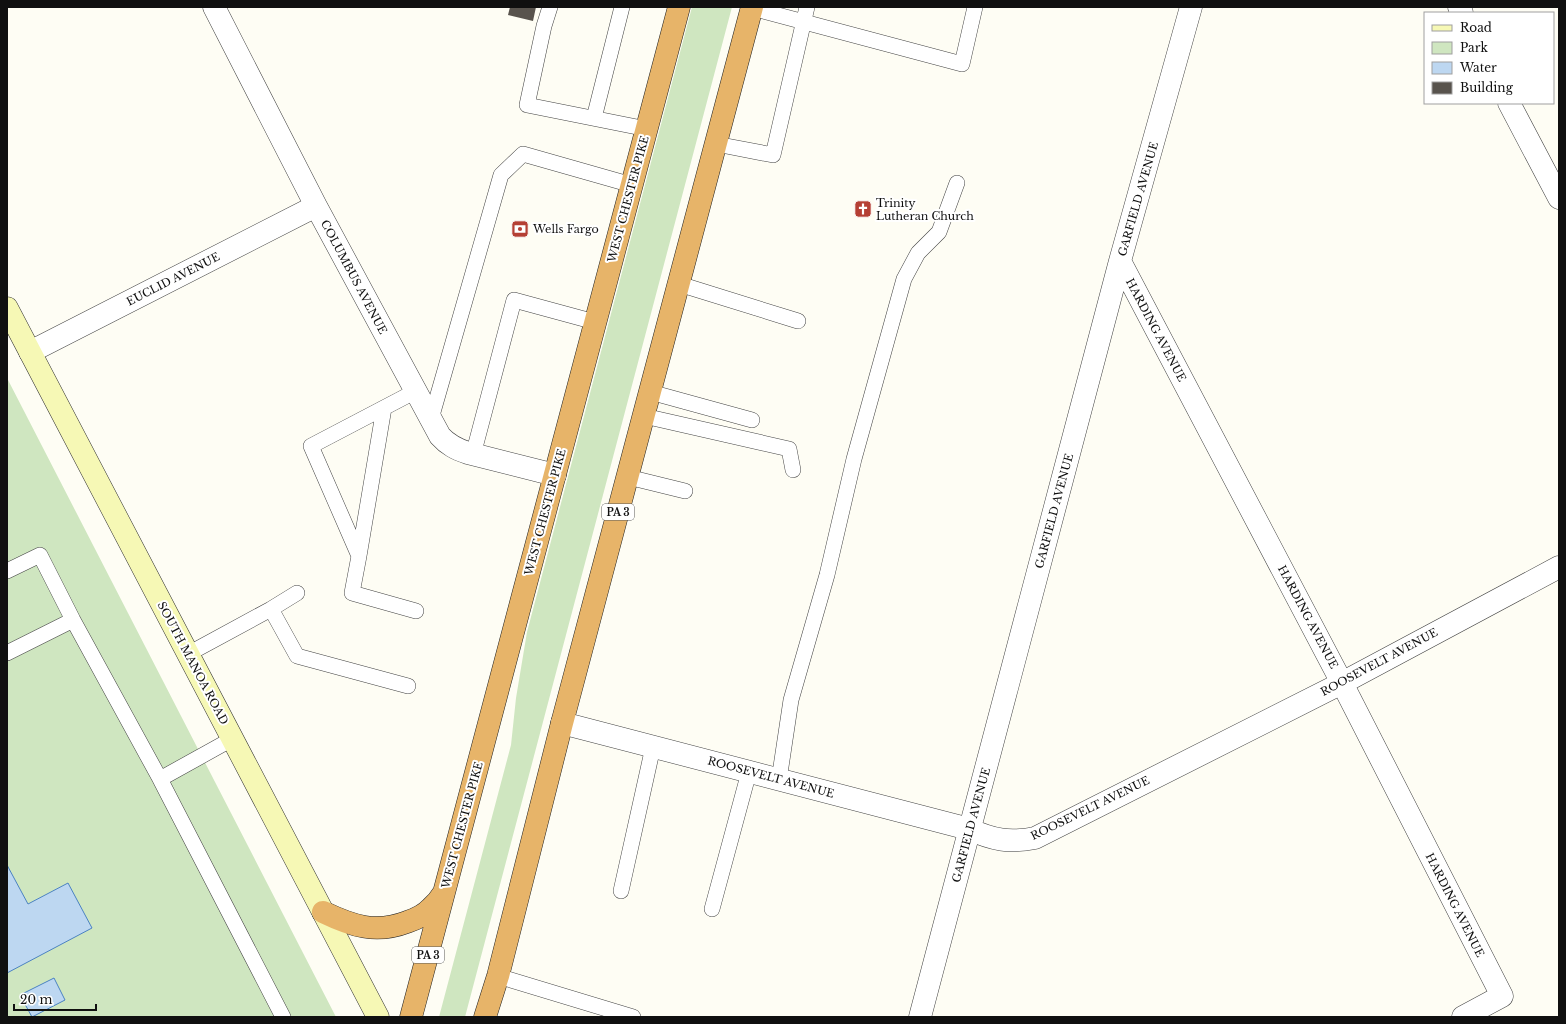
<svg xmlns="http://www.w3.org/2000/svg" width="1566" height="1024" font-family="'Libre Baskerville',serif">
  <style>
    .green { fill: #cfe6c0 }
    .water { fill: #bdd7f1; stroke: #4b82c2 }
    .building { fill: #58534d }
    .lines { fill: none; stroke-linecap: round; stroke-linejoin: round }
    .lane-casing { stroke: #434343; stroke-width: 16 }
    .street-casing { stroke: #434343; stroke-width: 23 }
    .secondary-casing { stroke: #323232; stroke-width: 23 }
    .highway-casing { stroke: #212121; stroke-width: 23 }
    .lane { stroke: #fff; stroke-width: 15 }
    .street { stroke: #fff; stroke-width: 22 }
    .secondary { stroke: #f6f8b5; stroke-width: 22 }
    .highway { stroke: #e7b469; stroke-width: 22 }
    .labels { text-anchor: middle; stroke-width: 4; stroke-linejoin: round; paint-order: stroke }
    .shield { fill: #fff; stroke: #585858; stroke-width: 1 }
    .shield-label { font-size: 10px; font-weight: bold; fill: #101010 }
    .street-label { font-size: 11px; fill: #101010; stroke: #fff }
    .poi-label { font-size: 11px; fill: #101010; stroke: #fff; text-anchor: start }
  </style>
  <rect width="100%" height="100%" fill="#fefdf4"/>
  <path class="green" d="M692,7h40l-267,1010h-26l72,-272 5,-47 11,-66z
    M7,378l329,639h-329z"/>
  <path class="water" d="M7,865l21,39 40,-21 24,45 -85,45z
    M54,978l11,22 -33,17 -12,-22z"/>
  <path class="building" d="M510,7h26l-3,14 -25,-6z"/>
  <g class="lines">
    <defs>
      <path id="lane" d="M550,7l-6,19 -17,79 120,24
        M752,8l210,56 13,-57
        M594,118l28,-111
        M716,144l57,11 34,-148
        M679,284l119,37
        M650,392l102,28
        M384,408l-25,148 -48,-110 105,-55
        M644,416l145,33 4,21
        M431,419l70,-244 22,-21 109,31
        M473,455l41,-155 81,22
        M628,477l57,14
        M359,556l-7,37 64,18
        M7,571l33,-16 33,65 87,159 72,-40
        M271,609l26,47 111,30
        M7,653l66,-33
        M188,654l83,-45 26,-16
        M160,779l123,238
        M779,780l12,-80 36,-125 27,-116 50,-180 14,-26 21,-21 18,-49
        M621,891l32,-144
        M712,909l37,-137
        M498,976l135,41"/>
      <path id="street" d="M214,7l102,199 124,230c8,9 16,13 28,17l87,22
        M1459,7l3,6
        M1509,103l50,95
        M1120,261l222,422 160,313 -39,21
        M30,352l286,-146
        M562,723l407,106c24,11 40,14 66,9l307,-155 217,-116
        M920,1017l200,-756 71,-254"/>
      <path id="secondary" d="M7,308l371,709"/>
      <path id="highway" d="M323,912c29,14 53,22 84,10 9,-3 18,-7 24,-14 5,-4 9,-9 12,-14
        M411,1017l268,-1010
        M485,1017l13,-41 64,-253 190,-716"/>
    </defs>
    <use href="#lane" class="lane-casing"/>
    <use href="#street" class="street-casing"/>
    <use href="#secondary" class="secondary-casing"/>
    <use href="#highway" class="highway-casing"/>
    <use href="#lane" class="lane"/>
    <use href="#street" class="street"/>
    <use href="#secondary" class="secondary"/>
    <use href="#highway" class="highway"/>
  </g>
  <defs>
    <symbol id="church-square" viewBox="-11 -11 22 22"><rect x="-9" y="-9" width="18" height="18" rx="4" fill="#b53f34" stroke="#fff"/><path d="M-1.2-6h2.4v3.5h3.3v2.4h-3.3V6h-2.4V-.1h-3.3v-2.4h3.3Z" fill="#fff"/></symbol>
    <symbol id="bank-square" viewBox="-11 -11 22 22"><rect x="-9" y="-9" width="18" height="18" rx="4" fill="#b53f34" stroke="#fff"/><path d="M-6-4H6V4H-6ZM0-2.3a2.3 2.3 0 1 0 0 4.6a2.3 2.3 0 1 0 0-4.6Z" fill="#fff"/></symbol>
  </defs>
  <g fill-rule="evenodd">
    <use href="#church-square" x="853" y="199" width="20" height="20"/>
    <use href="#bank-square" x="510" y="219" width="20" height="20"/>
  </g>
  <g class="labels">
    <g class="shield">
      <rect x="602" y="504" width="32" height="16" rx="3"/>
      <rect x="412" y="947" width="32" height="16" rx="3"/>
    </g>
    <g class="shield-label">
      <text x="618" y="516">PA 3</text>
      <text x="428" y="959">PA 3</text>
    </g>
    <g class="street-label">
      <text transform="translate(628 199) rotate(-75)" y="4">WEST CHESTER PIKE</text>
      <text transform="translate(1138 199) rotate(-74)" y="4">GARFIELD AVENUE</text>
      <text transform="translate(354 277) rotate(62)" y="4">COLUMBUS AVENUE</text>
      <text transform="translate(173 279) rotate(-27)" y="4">EUCLID AVENUE</text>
      <text transform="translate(1156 330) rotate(62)" y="4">HARDING AVENUE</text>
      <text transform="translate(1054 511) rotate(-75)" y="4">GARFIELD AVENUE</text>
      <text transform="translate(545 512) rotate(-75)" y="4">WEST CHESTER PIKE</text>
      <text transform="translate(1308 617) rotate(62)" y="4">HARDING AVENUE</text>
      <text transform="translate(1379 662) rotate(-28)" y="4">ROOSEVELT AVENUE</text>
      <text transform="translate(193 663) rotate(62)" y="4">SOUTH MANOA ROAD</text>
      <text transform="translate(771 777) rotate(15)" y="4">ROOSEVELT AVENUE</text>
      <text transform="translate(1090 808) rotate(-26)" y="4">ROOSEVELT AVENUE</text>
      <text transform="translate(462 825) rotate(-75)" y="4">WEST CHESTER PIKE</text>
      <text transform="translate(971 825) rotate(-75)" y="4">GARFIELD AVENUE</text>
      <text transform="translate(1455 905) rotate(63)" y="4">HARDING AVENUE</text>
    </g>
    <g class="poi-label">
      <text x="876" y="207">Trinity<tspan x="876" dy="13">Lutheran Church</tspan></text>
      <text x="533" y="233">Wells Fargo</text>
    </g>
  </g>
  <rect width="1566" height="1024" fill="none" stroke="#101010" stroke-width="16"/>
  <rect x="1424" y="12" width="130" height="92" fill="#ffffff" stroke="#9f9f9f"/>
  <rect x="1432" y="25" width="20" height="6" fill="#f6f8b5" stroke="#9f9f9f"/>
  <text x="1460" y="32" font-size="12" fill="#101010">Road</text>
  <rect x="1432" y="42" width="20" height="12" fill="#cfe6c0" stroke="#9f9f9f"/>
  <text x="1460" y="52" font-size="12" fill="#101010">Park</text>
  <rect x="1432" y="62" width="20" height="12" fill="#bdd7f1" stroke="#9f9f9f"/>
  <text x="1460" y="72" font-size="12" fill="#101010">Water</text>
  <rect x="1432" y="82" width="20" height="12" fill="#58534d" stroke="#9f9f9f"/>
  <text x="1460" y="92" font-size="12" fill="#101010">Building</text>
  <path d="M14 1004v6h82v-6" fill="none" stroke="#101010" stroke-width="2"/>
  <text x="20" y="1004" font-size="12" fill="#101010" stroke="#ffffff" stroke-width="3" paint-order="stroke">20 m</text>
</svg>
